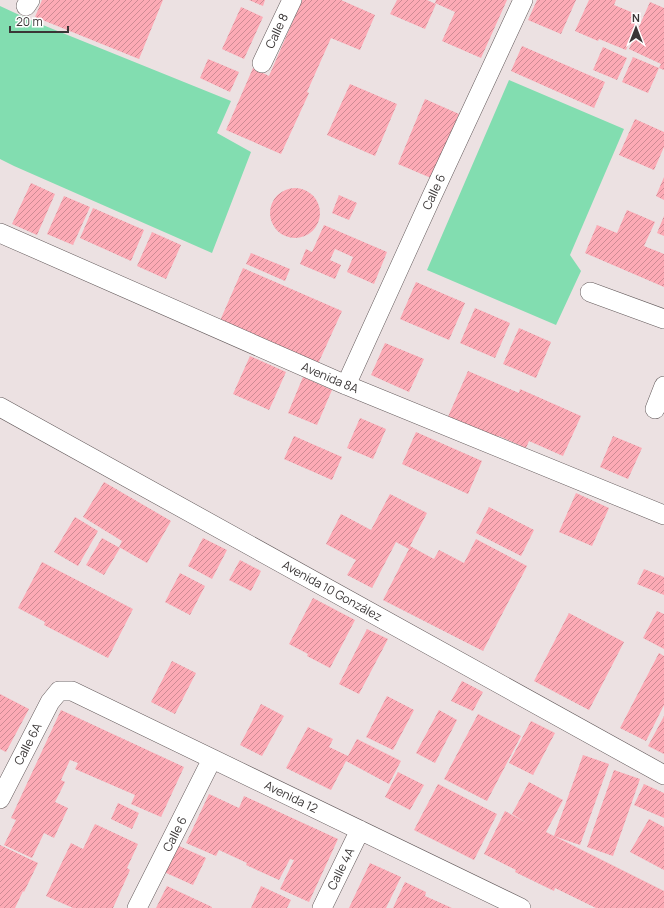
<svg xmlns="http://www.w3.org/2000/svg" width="664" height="908" font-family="Manrope,sans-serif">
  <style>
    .grass { fill: #82ddb0 }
    .building { fill: url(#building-hatch) }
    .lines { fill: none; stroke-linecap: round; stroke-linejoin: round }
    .minor-casing { stroke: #645b5c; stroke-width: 20 }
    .minor { stroke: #fff; stroke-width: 19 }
    .labels { text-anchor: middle; stroke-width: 3; stroke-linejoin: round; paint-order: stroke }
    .street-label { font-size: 12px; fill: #3a3636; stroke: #fff }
  </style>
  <defs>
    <pattern id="building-hatch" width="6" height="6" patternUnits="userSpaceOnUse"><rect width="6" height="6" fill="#fcaab5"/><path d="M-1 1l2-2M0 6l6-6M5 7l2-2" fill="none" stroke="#cd8b94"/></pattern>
  </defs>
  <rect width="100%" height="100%" fill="#ece1e2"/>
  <path class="grass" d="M0,6l28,13 203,82 -14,32 34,19 -39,101 -198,-87 -14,-7z
    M509,80l115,49 -54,126 11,16 -25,54 -129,-55z"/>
  <path class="building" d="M42,0h121l-24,59 -104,-42z
    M249,0h16l-2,6z
    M302,0h39l34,15 -15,35 -29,-12 -24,54 2,1 -28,61 -55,-24 27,-62 16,8z
    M397,0h30l9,4 -11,25 -35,-15z
    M436,0h71l-26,58 -39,-17 13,-29 -20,-9z
    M537,0h39l-15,34 -33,-14z
    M589,0h27l-2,5 27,11 -15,34 -27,-11 -1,2 -23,-10z
    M650,2l14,6v62l-5,-2 2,-4 -32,-15z
    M241,7l22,10 -19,42 -22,-10z
    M522,46l83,36 -11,26 -83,-37z
    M603,47l24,11 -10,22 -24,-10z
    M633,57l26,11 -11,25 -26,-11z
    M208,59l31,13 -9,20 -30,-14z
    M350,84l47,20 -22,52 -48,-21z
    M425,99l34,15 -28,64 -33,-14z
    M635,119l29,13v15l-10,23 -35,-15z
    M664,177v23l-8,-4z
    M31,183l24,11 -18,41 -25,-11z
    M270 213a25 25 0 1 1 50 0a25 25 0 1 1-50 0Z
    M339,195l18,8 -8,17 -17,-7z
    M64,196l26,11 -17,38 -26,-11z
    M93,208l51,22 -13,31 -51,-23z
    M627,210l28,12 -11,24 20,8v33l-79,-34 12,-28 20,8z
    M664,216v20l-7,-3z
    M324,225l63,27 -13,32 -27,-12 6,-15 -18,-8 -5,11 11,5 -6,14 -35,-15 6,-15 6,3z
    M152,232l29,13 -15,34 -29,-13z
    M251,253l39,16 -5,12 -39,-17z
    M243,268l99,43 -25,55 -98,-43z
    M416,282l49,21 -16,37 -49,-21z
    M475,308l35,15 -15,35 -35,-15z
    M519,328l32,14 -15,36 -33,-14z
    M385,343l39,16 -15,33 -38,-17z
    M250,356l36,16 -17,38 -36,-16z
    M468,371l51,22 1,-4 61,27 -18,40 -34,-15 -3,7 -27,-12 -2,5 -50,-22z
    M303,377l29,13 -15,35 -29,-12z
    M360,418l26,11 -13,30 -26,-11z
    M416,432l66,29 -14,33 -66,-30z
    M294,436l48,21 -10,23 -48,-21z
    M613,436l29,12 -14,31 -28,-12z
    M104,482l67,39 -24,42 -28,-16 3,-6 -39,-24z
    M576,493l33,15 -17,38 -33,-14z
    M390,494l37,19 -17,33 24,13 5,-9 25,13 12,-24 51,27 -44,85 -100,-51 26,-51 -13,-7 -24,46 -25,-13 9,-15 -30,-16 15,-30 30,16z
    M489,507l45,23 -13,26 -45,-23z
    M75,517l23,14 -20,35 -24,-14z
    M102,538l18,10 -16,27 -18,-10z
    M203,538l24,12 -15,29 -24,-13z
    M240,560l21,11 -10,20 -22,-11z
    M42,562l91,47 -25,49 -64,-33 1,-3 -27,-14z
    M644,569l20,8v18l-27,-11z
    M180,573l25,13 -15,29 -25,-13z
    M313,598l42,22 -25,48 -23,-12 1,-2 -19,-10z
    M657,611l7,3v35l-21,-11z
    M569,613l55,29 -35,68 -55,-29z
    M367,629l21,10 -29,55 -20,-10z
    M659,653l5,3v49l-18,36 -26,-13z
    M172,661l24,12 -21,41 -24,-12z
    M462,681l21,11 -10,19 -22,-10z
    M0,694l29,15 -23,43 -6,-3z
    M387,696l27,14 -21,40 -27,-13z
    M261,704l23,12 -22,40 -22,-11z
    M61,710l123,57 -23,50 -30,-13 4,-9 -60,-26 3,-6 -8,-3 -9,20 4,2 -10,20 13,6 -14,30 -10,-5 -12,25 -28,-13 12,-25 -5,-2z
    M439,710l18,10 -22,43 -19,-10z
    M478,714l43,22 -34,65 -43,-22z
    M664,716v38l-16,-8z
    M531,721l24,12 -22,42 -24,-12z
    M308,727l25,12 -4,8 19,9 9,-17 44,22 -12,23 -43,-23 -15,29 -45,-22z
    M583,755l26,9 -29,81 -26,-9z
    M614,770l26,9 -27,77 -26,-9z
    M398,772l26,13 -14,25 -25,-13z
    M529,782l34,18 -17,32 118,59v17h-68l-41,-20 -1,3 -39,-19 1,-2 -32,-16 21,-43 22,12 -15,-9z
    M438,784l59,30 -23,46 -60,-30z
    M644,784l20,9v25l-30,-13z
    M209,794l30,14 5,-12 94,43 -29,63 -29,-13 14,-29 -4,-1 -11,21 -33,-15 1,-2 -28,-13 -3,6 -30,-13z
    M118,803l21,10 -7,16 -21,-10z
    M649,819l15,8v43l-34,-18z
    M95,824l43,20 -11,24 3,2 -17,38h-40l-27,-12 25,-53 12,6z
    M0,845l38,18 -14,29 -1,-1 -8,17h-15z
    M177,845l29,13 -13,27 -29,-13z
    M370,863l31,14 -15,31h-37z
    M405,882l21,10 -1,4 27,12h-59z
    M167,886l45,21v1h-56z
    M261,886l30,14 -4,8h-36z"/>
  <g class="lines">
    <defs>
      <path id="minor" d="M26,6l4,-6
        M262,63l30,-63
        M0,233l346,152 318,130
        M590,292l74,27
        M346,385l85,-187 92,-198
        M0,407l664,368
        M655,409l9,-23
        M0,799l50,-97 9,-11h13l449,217
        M137,908l75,-149
        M322,908l38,-78"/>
    </defs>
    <use href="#minor" class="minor-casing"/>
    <use href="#minor" class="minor"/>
  </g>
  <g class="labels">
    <g class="street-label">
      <text transform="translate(277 31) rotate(-65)" y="4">Calle 8</text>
      <text transform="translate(434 192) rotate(-65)" y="4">Calle 6</text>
      <text transform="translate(330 378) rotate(23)" y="4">Avenida 8A</text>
      <text transform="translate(332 591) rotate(29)" y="4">Avenida 10 González</text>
      <text transform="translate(28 744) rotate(-63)" y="4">Calle 6A</text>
      <text transform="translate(291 797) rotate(26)" y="4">Avenida 12</text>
      <text transform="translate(175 834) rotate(-63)" y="4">Calle 6</text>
      <text transform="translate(341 869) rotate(-64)" y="4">Calle 4A</text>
    </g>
  </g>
  <g transform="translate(636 28)" stroke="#ffffff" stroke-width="3" paint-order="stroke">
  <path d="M0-3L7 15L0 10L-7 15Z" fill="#3a3636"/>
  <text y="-6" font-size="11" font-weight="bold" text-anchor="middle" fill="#3a3636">N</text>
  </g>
  <path d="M10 26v6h58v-6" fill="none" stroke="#3a3636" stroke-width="2"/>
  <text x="16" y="26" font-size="12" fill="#3a3636" stroke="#ffffff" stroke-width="3" paint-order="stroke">20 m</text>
</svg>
